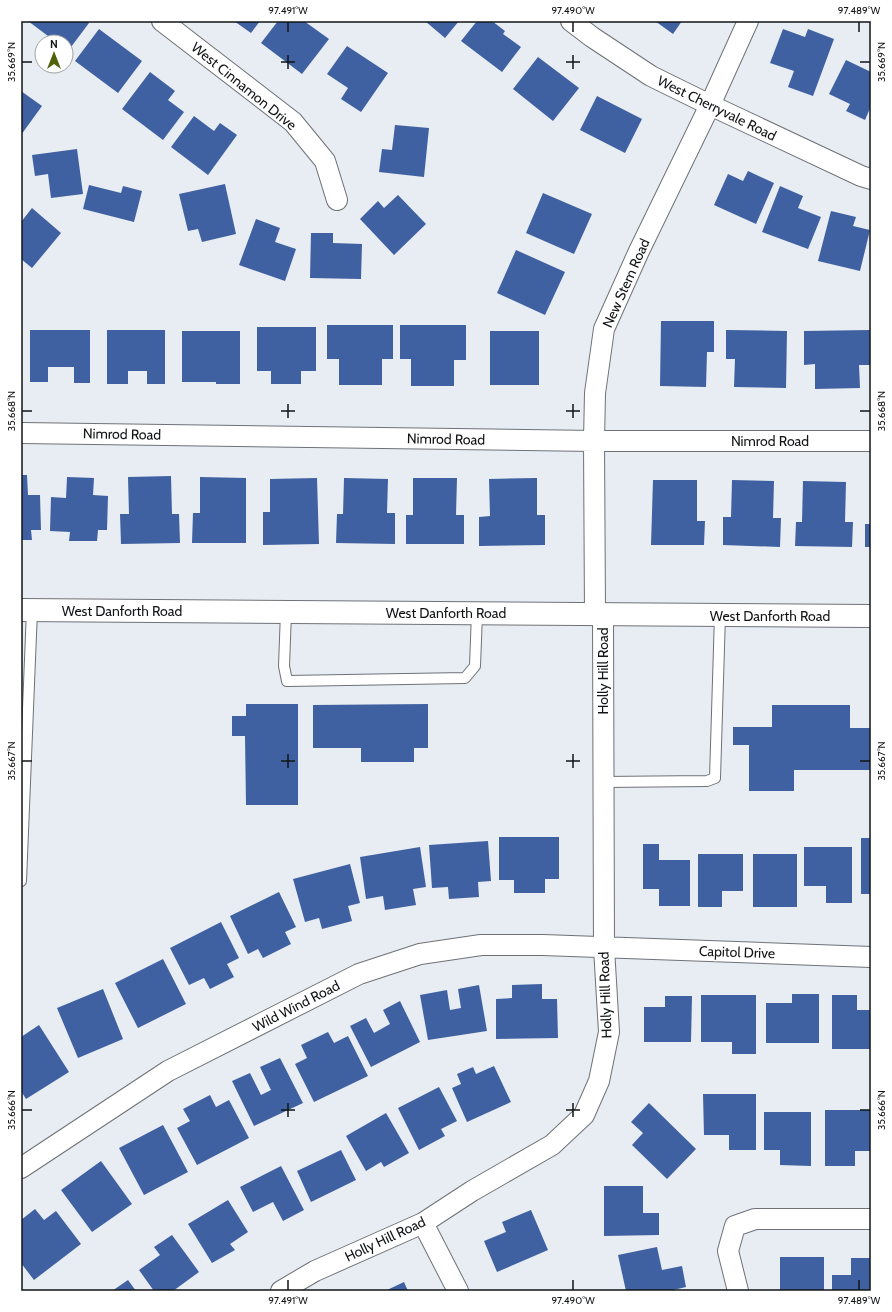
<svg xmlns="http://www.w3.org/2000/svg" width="892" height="1312" font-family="Cabin,sans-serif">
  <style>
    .building { fill: #3f61a1 }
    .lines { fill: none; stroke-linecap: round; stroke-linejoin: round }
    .service-casing { stroke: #6e7277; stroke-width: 12 }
    .minor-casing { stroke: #6e7277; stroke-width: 22 }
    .secondary-casing { stroke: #6e7277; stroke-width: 24 }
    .service { stroke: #fff; stroke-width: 10 }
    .minor { stroke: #fff; stroke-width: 20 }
    .secondary { stroke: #fff; stroke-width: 22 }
    .ticks { fill: none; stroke: #121416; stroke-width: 1.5 }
    .labels { text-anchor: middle; stroke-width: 3; stroke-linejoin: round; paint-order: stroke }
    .street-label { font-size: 14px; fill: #121416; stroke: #fff }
    .neatline { fill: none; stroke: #121416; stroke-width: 1.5 }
    .ticks-label { font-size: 10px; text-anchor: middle; fill: #121416 }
  </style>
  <rect width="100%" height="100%" fill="#e8ecf3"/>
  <path class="building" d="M28,21h59l2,2 -21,28 -2,-1v-8h-10z
    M234,21h26l-9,12z
    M278,21h26l25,18 -27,35 -41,-31z
    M425,21h34l-14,17z
    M477,21h15l13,10 -2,3 18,13 -19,25 -41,-31z
    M655,21h27l-9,13z
    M99,29l43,32 -24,32 -43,-32z
    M783,29l22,8 3,-8 26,10 -21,57 -25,-9 6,-16 -24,-8z
    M347,46l41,27 -27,39 -20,-13 7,-11 -21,-14z
    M538,57l41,31 -26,33 -40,-32z
    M846,60l25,12v34l-6,14 -19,-9 4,-7 -21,-10z
    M150,72l25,19 -7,9 16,12 -21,28 -41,-31z
    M21,91l21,15 -21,29z
    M597,96l45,23 -17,34 -45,-23z
    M194,116l20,15 6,-8 17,12 -29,40 -37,-28z
    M395,125l34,3 -5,49 -45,-5 3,-23 10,1z
    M77,149l6,45 -32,4 -3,-24 -13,2 -3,-21z
    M748,171l26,12 -18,41 -42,-19 14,-31 15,7z
    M225,184l11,50 -34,8 -4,-13 -10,2 -9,-37z
    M89,185l32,8 2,-7 19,5 -8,31 -51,-13z
    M780,186l23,10 -5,12 23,9 -13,32 -46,-17z
    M543,193l49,21 -18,40 -48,-21z
    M398,195l28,29 -32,31 -34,-36 18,-18 6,7z
    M32,208l29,25 -29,35 -11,-9v-37z
    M831,211l25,6 -3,9 17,4 -10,41 -42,-10z
    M256,219l24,9 -5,14 21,7 -11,32 -46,-16z
    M311,233h22v10l29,1 -1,35 -51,-1z
    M516,250l49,22 -20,43 -48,-22z
    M661,321h53v31h-7l-1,35 -46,-1z
    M327,325h66v34h-11v26h-43v-26h-12z
    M400,325h66v35h-12v26h-43v-27h-11z
    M257,327h59v44h-15v13h-30v-13h-14z
    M30,330h60v53h-16v-16h-26v15h-18z
    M107,330h58v54h-18v-13h-19v13h-21z
    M726,330l61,1 -1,57 -52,-1 1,-28h-9z
    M870,330l1,35h-12l1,23 -45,1v-25l-11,1v-34z
    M182,331h58v53h-24v-2h-34z
    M490,331h49v54h-49z
    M21,475h6l1,20h12l1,35h-10l1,10h-11z
    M171,476l1,38h7l1,29 -59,1 -1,-30h9l-1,-37z
    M67,477l27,1 -1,17 15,1 -1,34h-9l-1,11h-28l1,-9 -20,-1 1,-34 15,1z
    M200,477l46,1v65h-54l1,-30h7z
    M317,478l2,66 -56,1v-33h7v-33z
    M344,478l44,1 -1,34h8v31l-59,-1 1,-29h6z
    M413,478h44l-1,37h8v29h-58v-29h7z
    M537,478v37h8v30l-66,1v-29l11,-1 -1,-37z
    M653,480h44v41h8l-1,24h-53z
    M732,480l42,1 -1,37h8l-1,29 -57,-2v-28h8z
    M803,481l43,1 -1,40h8l-1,25 -57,-1 1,-24h6z
    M865,524h6v23h-6z
    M246,704h52v101h-52l-1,-69h-13v-20h14z
    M428,704v44h-14v14h-53v-14h-48v-43z
    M772,705h78v23h21v42h-77v21h-45v-46h-16v-18h39z
    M499,837h60v42h-14v14h-31v-13h-15z
    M861,838h10v56h-10z
    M488,841l3,40 -13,1 1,15 -30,2 -1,-12 -16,1 -3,-43z
    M643,844h16v16h31v46h-31v-17h-16z
    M420,847l6,40 -13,2 3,16 -31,5 -2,-14 -17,3 -6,-42z
    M804,847h48v56h-26v-17h-22z
    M698,854h45v37h-21v16h-24z
    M753,854h44v53h-44z
    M350,864l10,39 -12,3 4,15 -30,8 -3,-11 -14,4 -12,-43z
    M279,892l17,35 -11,5 6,12 -28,14 -5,-9 -10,5 -18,-38z
    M221,922l18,36 -12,6 7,13 -24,12 -6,-11 -15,7 -19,-37z
    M163,959l23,45 -48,24 -23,-45z
    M542,984v15h15l1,39 -62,1v-40l16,-1v-13z
    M479,985l8,46 -59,9 -8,-45 27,-5 3,20 11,-2 -3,-19z
    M103,989l20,50 -45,19 -21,-50z
    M792,994h27v49h-53v-40h26z
    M701,995h55v59h-24v-12h-31z
    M832,995h25v15h14v39h-39z
    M665,996h27l-1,46h-47v-35h21z
    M400,1001l20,41 -49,25 -21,-41 16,-8 8,15 16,-9 -7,-14z
    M39,1025l30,47 -43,27 -5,-8v-54z
    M328,1032l6,11 14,-7 20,40 -54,26 -19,-38 12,-6 -6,-13z
    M280,1058l23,45 -49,23 -22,-45 18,-8 11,22 10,-5 -11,-23z
    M494,1066l17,36 -44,20 -15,-34 9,-4 -4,-10 16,-7 3,7z
    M439,1087l18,34 -16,8 4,7 -26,14 -21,-42z
    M703,1094h53v56h-27v-15h-25z
    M210,1095l6,12 13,-7 20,38 -52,27 -20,-37 13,-7 -7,-12z
    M649,1103l47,46 -29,30 -35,-34 11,-12 -12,-11z
    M825,1110h46v41h-16v15h-30z
    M764,1112h47v54l-31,-1v-15h-16z
    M386,1113l23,40 -25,14 -3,-5 -15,9 -20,-35z
    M163,1125l25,47 -44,23 -25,-47z
    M341,1150l15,30 -45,22 -14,-31z
    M101,1161l31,43 -40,28 -31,-42z
    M281,1166l23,44 -21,11 -10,-19 -20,10 -13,-25z
    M604,1186h39v27h16v22l-55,1z
    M228,1200l20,32 -18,12 5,6 -23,13 -24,-39z
    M35,1209l9,11 12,-9 25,33 -47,36 -13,-17v-43z
    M531,1210l17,40 -51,22 -13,-31 22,-9 -4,-10z
    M172,1235l27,37 -26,19h-19l-15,-21 21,-15 -6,-8z
    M657,1247l5,23 20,-4 4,21 -17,4h-43l-8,-36z
    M780,1257h44v34h-44z
    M851,1258h20v33h-39v-16h19z
    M128,1280l8,11h-24z
    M404,1282l4,9h-23z"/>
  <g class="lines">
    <defs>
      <path id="service" d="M286,612l-2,54 3,15 178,-3 10,-12 2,-53
        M603,782l104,-1 8,-3 5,-163
        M21,881l11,-271"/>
      <path id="minor" d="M162,21l131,101 32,39 12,39
        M571,21l21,16 59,39 59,29 151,71 10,3
        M21,433l573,8h277
        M595,614l-1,-173 1,-48 9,-64 35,-78 71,-146 38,-84
        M21,1168l147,-97 191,-97 61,-20 61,-9h62l328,12
        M423,1223l35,68
        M281,1291l34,-20 108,-48 49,-32 80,-46 32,-30 15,-34 10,-49 -5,-84 -1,-333
        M738,1291l-10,-40 7,-25 20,-7h116"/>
      <path id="secondary" d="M21,610l850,6"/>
    </defs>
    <use href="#service" class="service-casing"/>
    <use href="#minor" class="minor-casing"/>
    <use href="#secondary" class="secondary-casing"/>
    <use href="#service" class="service"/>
    <use href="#minor" class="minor"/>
    <use href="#secondary" class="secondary"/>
  </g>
  <path class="ticks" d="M288,22v10M573,22v10M859,22v10M288,55v14M573,55v14M22,62h10M281,62h14M566,62h14M860,62h10M288,404v14M573,404v14M22,411h10M281,411h14M566,411h14M860,411h10M288,754v14M573,754v14M22,761h10M281,761h14M566,761h14M860,761h10M288,1103v14M573,1103v14M22,1110h10M281,1110h14M566,1110h14M860,1110h10M288,1280v10M573,1280v10M859,1280v10"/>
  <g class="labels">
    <g class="street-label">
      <text transform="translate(244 86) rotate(39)" y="5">West Cinnamon Drive</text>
      <text transform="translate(717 108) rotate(26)" y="5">West Cherryvale Road</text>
      <text transform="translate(626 283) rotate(-66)" y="5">New Stem Road</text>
      <text transform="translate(122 434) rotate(1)" y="5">Nimrod Road</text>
      <text transform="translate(446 439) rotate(1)" y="5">Nimrod Road</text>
      <text x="770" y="446">Nimrod Road</text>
      <text x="122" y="616">West Danforth Road</text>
      <text x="446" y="618">West Danforth Road</text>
      <text x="770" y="621">West Danforth Road</text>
      <text transform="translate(603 671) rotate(-90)" y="5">Holly Hill Road</text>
      <text transform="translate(737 952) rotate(2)" y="5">Capitol Drive</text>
      <text transform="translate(605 995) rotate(-92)" y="5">Holly Hill Road</text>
      <text transform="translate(296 1006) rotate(-27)" y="5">Wild Wind Road</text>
      <text transform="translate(385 1239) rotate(-25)" y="5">Holly Hill Road</text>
    </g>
  </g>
  <rect width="892" height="1312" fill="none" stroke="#ffffff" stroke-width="44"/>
  <g transform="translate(54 54)"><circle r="19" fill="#ffffff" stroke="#a0a1a2"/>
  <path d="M0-3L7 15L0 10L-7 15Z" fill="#4f620a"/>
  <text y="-6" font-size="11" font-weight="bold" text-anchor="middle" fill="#121416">N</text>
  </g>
  <rect x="22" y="22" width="848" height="1268" class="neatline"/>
  <g class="ticks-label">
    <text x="288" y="14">97.491°W</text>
    <text x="573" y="14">97.490°W</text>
    <text x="859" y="14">97.489°W</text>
    <text transform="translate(11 62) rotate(-90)" y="4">35.669°N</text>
    <text transform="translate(881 62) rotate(-90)" y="4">35.669°N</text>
    <text transform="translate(11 411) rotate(-90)" y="4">35.668°N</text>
    <text transform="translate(881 411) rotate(-90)" y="4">35.668°N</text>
    <text transform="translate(11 761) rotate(-90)" y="4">35.667°N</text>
    <text transform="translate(881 761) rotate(-90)" y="4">35.667°N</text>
    <text transform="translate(11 1110) rotate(-90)" y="4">35.666°N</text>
    <text transform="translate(881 1110) rotate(-90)" y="4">35.666°N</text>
    <text x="288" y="1304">97.491°W</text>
    <text x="573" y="1304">97.490°W</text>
    <text x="859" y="1304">97.489°W</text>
  </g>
</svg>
